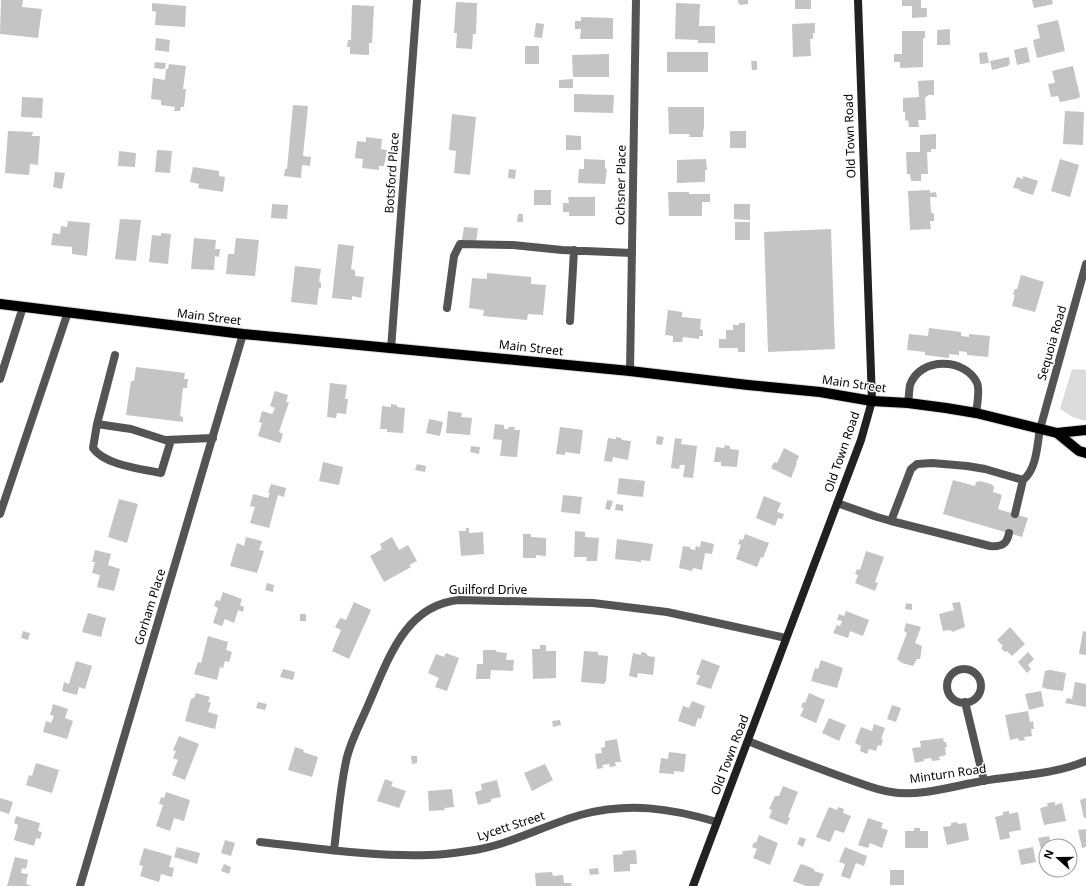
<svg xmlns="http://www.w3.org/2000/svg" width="1086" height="886" font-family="'Noto Sans',sans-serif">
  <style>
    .green { fill: #dbdbdb }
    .building { fill: #c4c4c4 }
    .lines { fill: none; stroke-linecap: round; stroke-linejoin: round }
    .primary-casing { stroke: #dbdbdb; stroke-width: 12 }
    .service { stroke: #545454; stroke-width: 8 }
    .minor { stroke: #545454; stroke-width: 8 }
    .secondary { stroke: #212121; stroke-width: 8 }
    .primary { stroke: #000; stroke-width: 10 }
    .labels { text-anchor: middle; stroke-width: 3; stroke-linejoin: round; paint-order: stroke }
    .street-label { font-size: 12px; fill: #000; stroke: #fff }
  </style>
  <rect width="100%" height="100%" fill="#fff"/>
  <path class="green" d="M1072,369l14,1v51l-13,-4 -13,-8z"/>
  <path class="building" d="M1,0h22l-1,7 20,2 -4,29 -38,-4z
    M738,0h10v4l-7,1 -3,-2z
    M795,0h16v9h-16z
    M902,0h19v8h6v9l-15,1v-12h-10z
    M1032,0h20l1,4 -19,4z
    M456,2l21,1 -1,31h-3l-1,15 -16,-1 1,-15h-3z
    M152,3l34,3 -1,21 -30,-2 1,-13 -4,-1z
    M676,3l24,1 -1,22h16v17h-17v-3l-23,-1z
    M352,5l22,1 -2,37h-3v12l-19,-1v-7h-3l1,-7h3z
    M581,17l32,1v21h-33l1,-10h-6v-8h6z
    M1058,20l7,31 -28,7 -4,-18 7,-2 -3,-13z
    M536,23l8,1 -2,14 -8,-1z
    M815,23v10h-2v6h-3l1,17 -18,1 -1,-33z
    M950,29v16h-13v-15z
    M902,31h23v7h-2v29l-22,1 -1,-1v-5h-6v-8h8z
    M156,38l14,2 -1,12 -14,-2z
    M525,46h14v18h-14z
    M1027,47l3,15 -13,3 -3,-15z
    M667,52h41v20h-41z
    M987,52l2,11 -9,1 -1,-11z
    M609,54v23h-36l-1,-22z
    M1009,57l1,6 -2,3 -16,4 -2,-9z
    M751,61h6v9h-5z
    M155,62l11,1 -1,5 -2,1 -9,-1z
    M169,64l17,2 -3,23h3l-2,18h-3l-1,4h-6l1,-4 -14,-2v-5l-10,-1 2,-21 12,2 1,-11h2z
    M1073,66l7,30 -1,2 -19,4 -2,-6 -7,1 -3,-13 7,-1 -3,-12z
    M573,79v9h-14v-8z
    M934,80v15h-6l-3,3 1,22h-8l1,7h-10l-1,-7 -3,1v-9h-2v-14l16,-1 -1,-16z
    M574,94l40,1 -1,18 -39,-1z
    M22,97l21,1 -1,20 -21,-1z
    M293,105l15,1 -5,50 8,1 -1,9 -8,-1 -1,13 -17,-2 1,-7h2z
    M668,107h36v22l-1,1v7h-14l1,-3h-21z
    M1065,111l19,1 -1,33 -20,-1z
    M452,114l24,3 -6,58 -16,-2 2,-22 -7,-1z
    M8,131l25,1 -1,4h8l-2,29 -8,-1 -1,11 -24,-2z
    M730,131h16v17h-16z
    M936,134v15h-5v3h-4l1,22h-7v7h-10l-1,-7h-3l-1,-22h14v-17z
    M566,135l15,1v14h-15z
    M366,137l16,2 -1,10 6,1 -3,16h-5v4l-17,-2 1,-9 -8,-1 2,-17 9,1z
    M157,150l15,1 -2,22 -15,-1z
    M119,151l17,2 -1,14 -17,-1z
    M584,159l21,1v8l2,2 -2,14 -27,-1 1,-14h5z
    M706,159l1,11h-2v12l-28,1v-23z
    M1060,159l19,6 -9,32 -19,-6z
    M193,167l26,4v5l6,1 -2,15 -25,-4 1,-4 -9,-2z
    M509,169l7,1 -1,9 -7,-1z
    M55,172l10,1 -3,16 -9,-2z
    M1023,176l15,5 -5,14 -13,-4 -1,-2 -6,-1 4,-11 6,2z
    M534,190h17v15h-17z
    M930,190v3l6,-1 1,5h-7l1,15 3,2v7h-4l1,8 -21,1 -2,-39z
    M668,192h21v2h21v8h-8v14h-33z
    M568,197h27v19h-26v-4h-6v-9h6z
    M272,204l16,1 -1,14 -16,-1z
    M734,204h16v16l-16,-1z
    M518,214h5v8h-6z
    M120,219l21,1 -5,41 -21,-2z
    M68,221l22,2 -3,33 -15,-2v-7l-21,-2 2,-12 7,1 1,-8 6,1z
    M735,222h15v18h-15z
    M464,227l14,1 -2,14 -14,-2z
    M831,229l4,120 -67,3 -4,-120z
    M161,233l10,1 -3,30 -19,-2 3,-27 9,1z
    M194,238l22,2 -1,9h5l-1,8 -4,-1 -1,14 -23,-1z
    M236,238l23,2 -4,36 -29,-2 2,-20h6z
    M338,244l16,2 -3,23 4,1v6l9,1 -3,21 -9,-2v4l-20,-2z
    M295,266l26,3 -2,12 2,2v5h-2l-2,17 -26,-3z
    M487,273l44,4v7l15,1 -3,30 -15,-1 -1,6 -44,-4 1,-6 -15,-2 3,-30 15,1z
    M1021,275l23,7 -9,30 -23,-6 3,-11h-2l2,-6h2z
    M668,310l14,2v5l19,2 -1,10 3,1v6h-4v3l-16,-2 -1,5h-9v-6l-8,-1z
    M739,323h6v29h-7v-4h-19v-9h7v-9h7v-5h6z
    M929,328l32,4v4l8,1v-3l21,2 -2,21 -21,-2v-3l-8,-1v4l-10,-1v4l-24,-3v-3l-18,-2 2,-16 19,2z
    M136,367l49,6 -1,6h4l-1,9h-4l-3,28 3,1v5l-57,-7 5,-34h3z
    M330,383l17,2 -2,14h3l-2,15 -9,-1 -1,5 -9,-1z
    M275,391l13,4 -2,7h3l-10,30 4,2 -3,9 -22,-7 4,-13 -3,-1 3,-11 10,3 3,-6 -5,-2z
    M391,404l6,1v2l8,1 -2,25 -16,-1v-3h-7l2,-23 9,1z
    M448,411l14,2 -1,4 11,1 -2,17 -24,-2z
    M429,419l14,3 -3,14 -14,-3z
    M495,424l9,1v4h4l1,-2h6l-1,3h6l-3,27 -17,-1 2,-16 -9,-1z
    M560,427l23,3 -3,24 -15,-2v3l-9,-1z
    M657,436l7,1 -2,8 -6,-1z
    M616,437l5,1 1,2 9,1 -3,19 -15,-3 -1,5 -8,-1 4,-23 8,1z
    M675,438l7,1 -1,5 16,2 -4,32 -10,-1 2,-12h-5l-1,4 -8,-1z
    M725,445l5,1v3l9,1 -2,17 -16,-1v-4h-7l2,-15 8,1z
    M471,446l9,1 -1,7 -9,-2z
    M784,448l15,8 -3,7h1l-6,15 -20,-10 3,-6 3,1z
    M323,462l20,5 -4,18 -20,-4z
    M417,464l9,2 -1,6 -10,-2z
    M619,478l26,3 -2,16 -26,-3z
    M953,480l22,6 1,-4 4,-1 11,3 3,3 -1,5 9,3 -4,14 30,9 -6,19 -79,-23z
    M271,484l15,4 -2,9 -6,-2 -9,33 -19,-5 5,-16 -5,-1 3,-12 15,4 2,-5h-2z
    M563,495l19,2 -2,17 -19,-2z
    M764,496l17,7 -4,9 7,2 -2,5 -4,-1 -3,8 -19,-8z
    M119,499l19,5 -11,39 -19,-6z
    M607,500l6,1 -3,9 -5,-1z
    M616,504l7,1v6l-8,-1z
    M466,528h3v5l14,-1 1,22 -23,2 -2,-25h7z
    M575,531l10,1v5l14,1 -2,23h-11l1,-4h-13z
    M523,534h8v3l15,1v18l-10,-1v3h-13z
    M745,534l24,9 -6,15 -2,-1 -4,10 -21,-8 5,-14 -3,-1 2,-5 3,1z
    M246,537l16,4 -3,9 5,1 -7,22 -27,-7 7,-23 7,3z
    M392,537l7,13 9,-5 9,16 -8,4 2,2 -27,15 -14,-26 12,-7 -2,-5z
    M617,539l36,5 -3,17 -9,-1v2l-26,-3z
    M701,541l13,3 -2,10 -7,-1 -3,17 -9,-2 -1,3 -13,-3 4,-22 7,1v2l5,1 1,-4 4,1z
    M95,550l16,4 -3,11 12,4 -6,22 -17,-4 3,-12 -8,-2 3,-11h-3z
    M866,551l18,6 -9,25 3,1 -3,8 -20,-8 3,-8 -3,-1 2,-5 3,1z
    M267,583l7,2 -1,7 -8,-2z
    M223,592l19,7 -2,6 4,2 -1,5 -5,-2 -4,13 -9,-4 -3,7 -9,-3 5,-15 -4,-2 2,-6 4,1z
    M354,602l17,8 -22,49 -17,-8 9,-21 -6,-3 5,-9 6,2z
    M960,602l5,25 -13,5 -1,-2 -8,1 -4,-17 15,-4 -2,-7z
    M906,603l6,1v6l-7,-1z
    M846,611l23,9 -6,16 -13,-5 -2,7 -15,-5 4,-8 3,1 2,-5 -5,-1 2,-6 5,2z
    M88,613l18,5 -5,19 -19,-5z
    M300,614h6v7h-6z
    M906,623l15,4 -6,16 7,3 -1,7 -1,6h-3l-4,7 -11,-3 -5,-4 10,-26 -3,-2z
    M1010,627l15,17 -13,12 -5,-5 -2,1 -4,-4 2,-2 -6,-6z
    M23,631l7,2 -2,7 -7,-2z
    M1083,631l3,1v23l-7,-1z
    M208,636l20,6 -2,8 6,2 -3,10 -4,-1 -2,7 -3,-1 -3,13 -23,-6 4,-12 3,1z
    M540,645h6v6h10v27l-23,1 -1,-30h8z
    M483,650h12l2,2 10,1 -1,7h8l-1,11 -22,-1 -1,9h-14l1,-15h6z
    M584,651l14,1v3l10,1 -2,25 -2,3 -23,-2z
    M641,652l5,1 2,3 7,1 -2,18 -15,-2 -1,5 -8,-2 4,-23 8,2z
    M1028,652l6,7 -6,6 3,4 -4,4 -9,-11z
    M446,653l13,5 -12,33 -12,-4 4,-9 -11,-5 8,-19 8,3z
    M702,659l18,7 -9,23 -15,-5 4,-8 -4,-2z
    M821,660l22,8 -6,20 -26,-7 4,-13 3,1z
    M76,661l16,5 -7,23 -6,-2 -2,8 -15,-4 2,-9 5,2z
    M283,669l12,3 -2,8 -13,-3z
    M1050,670l16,3 -3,18 -16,-2 -5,-2 3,-16z
    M1075,682l11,2v23l-21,-4 2,-5 5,1z
    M1041,691l3,15 -15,4 -4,-16z
    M196,693l14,4 -2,5h3l-3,10 10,3 -3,14 -30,-8 6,-22 3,-1z
    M809,693l16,7 -9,23 -16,-7 4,-8 -3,-1 2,-5 2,1z
    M692,701l13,5 -4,13 -3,-1 -3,9 -17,-6 5,-15 6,2z
    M258,702l9,2 -2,6 -9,-2z
    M53,704l15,5 -3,9 8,3 -6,18 -24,-7 3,-11 5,2 3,-7 -4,-1z
    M892,705l9,3 -5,14 -9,-3z
    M1028,711l2,11 3,-1 1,8h-3l1,7 -8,1 1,3 -6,1 -1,-3 -8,2 -5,-25z
    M829,718l17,7 -7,16 -17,-8z
    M560,720l1,5 -8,2 -1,-6z
    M874,724l11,4 -4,11 2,1 -2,6 -3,-1 -2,6 -7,-2 -2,5 -7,-3 1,-5 -6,-3 6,-16 11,4z
    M179,736l20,8 -14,36 -13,-5 6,-15 -5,-2 3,-7 -3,-1z
    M943,738l1,4h2l1,5h-2l1,8 -7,2 1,3 -8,1 -1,-3 -7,1v2l-9,2 -3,-15 9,-1 -1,-6z
    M617,739l4,23h-6l1,4 -6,1 -1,-3 -7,1 1,3 -6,1 -2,-15 7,-1 -1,-5 4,-1v-6z
    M295,747l9,3 -1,2 15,5 -6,20 -24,-7z
    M669,752l17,2 -2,18 -10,-1v3l-15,-1 2,-15 7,1z
    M411,756h6v7l-5,1z
    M36,763l23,7 -7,23 -26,-8 3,-10 3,1z
    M545,764l8,16 -21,11 -8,-18z
    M385,779l8,3 -2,4 15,5 -7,17 -22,-7z
    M497,780l4,17 -10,2v3l-13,3 -3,-13 7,-2 -1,-6z
    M783,786l15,6 -10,25 2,1 -3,7 -18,-7 3,-8 -3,-1 6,-13h4z
    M452,789l2,18 -10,1 1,2 -16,1 -1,-20z
    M166,792l24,8 -6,21 -10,-3 -4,13 -14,-5 7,-21 -4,-1 2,-7 3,1z
    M0,798l13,4 -4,12 -9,-3z
    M1086,798v20h-2l-4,-18z
    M1055,802v3l7,-2 4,18 -22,4 -4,-17 8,-2 -1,-3z
    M829,807l8,3 1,-3 6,2 -1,4 8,3 -7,17 -9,-3 -5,12 -14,-5z
    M1009,811v3l9,-2 3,18 -12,2 1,6 -10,2 -5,-23 8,-2v-3z
    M16,816l24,7 -2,8 4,1 -2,7 -4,-1 -2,8 -20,-6 4,-15 -4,-2z
    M868,818l15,5 -2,5 7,2 -6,18 -12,-5 -2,5 -10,-3z
    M957,822l1,2 8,-1 3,17 -22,5 -4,-18 8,-1v-3z
    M914,828h6v3h8v17h-23v-17h9z
    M1086,829v18l-4,1 -4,-18z
    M759,835l19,8 -8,22 -17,-7 4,-9 -5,-2 2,-5 2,1z
    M1049,836l2,10h-5v5l-4,1 -4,-14z
    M800,837l6,2 -3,8 -6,-3z
    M225,840l10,3 -4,13 -10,-3z
    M177,847l23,6 -3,11 -23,-7z
    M845,847l22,9 -3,10 -8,-3 -6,16 -9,-3 4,-12 -6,-2z
    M1033,847l3,15 -15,3 -3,-15z
    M144,848l28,8 -3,11 5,1 -2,9 -11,-3 -2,8 -19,-6 3,-10 -4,-1z
    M635,850l1,1 1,13h-7v7l-16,1 -1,-17 10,-1 -1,-3z
    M15,857l13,3 -2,9 -4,-1 -1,5 7,1 -2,10 6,2h-25z
    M224,864l7,3 -2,7 -8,-3z
    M802,864l12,5v2l10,3 -5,12h-13l-13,-5 7,-16z
    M598,868l1,6 -9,1 -1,-6z
    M890,870h14v15h-14z
    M552,872l1,4 10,-1 1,8h7l1,3h-36l-1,-13z"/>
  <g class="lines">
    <defs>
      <path id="primary" d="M0,304l243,30 387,37 118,14 72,7 52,9 36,2 38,5 30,5 81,20 22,18 7,2
        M1057,433l29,-3"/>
    </defs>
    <use href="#primary" class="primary-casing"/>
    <path class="service" d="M447,308l7,-52 6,-12 53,1 49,5 70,3
      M570,321l4,-71
      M115,355l-18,69 -4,24c11,17 49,21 68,25l10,-33
      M0,379l23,-72
      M908,403c1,-6 1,-13 2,-18 10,-29 56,-27 67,-2 3,6 0,23 -1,30
      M97,424l34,5 34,11 48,-2
      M837,503l40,14 14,4 20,-52 6,-5 15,-1 35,3 18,3 38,11c14,-11 14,-35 17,-51
      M0,514l68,-202
      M1015,514l8,-34
      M891,521l99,25c12,1 17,-2 19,-13"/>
    <path class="minor" d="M391,349l26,-349
      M630,371l6,-371
      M1040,429l46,-165
      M947 686a17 17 0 1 1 34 0a17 17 0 1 1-34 0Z
      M965,702l19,79
      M748,741c32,13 64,25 97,37 15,5 30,12 46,14 28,5 63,-6 91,-11 35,-6 71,-6 104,-20
      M260,842c56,6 113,15 169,13 13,0 26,-2 39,-4 40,-5 74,-25 112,-36 49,-13 90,-7 137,7
      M334,850c4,-31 6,-63 13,-93 5,-19 15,-37 22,-54 19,-43 36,-98 90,-103l134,3 74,9 119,26
      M80,886l163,-552"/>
    <path class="secondary" d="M693,886l168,-446 11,-39 -14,-401"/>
    <use href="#primary" class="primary"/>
  </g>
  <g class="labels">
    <g class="street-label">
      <text transform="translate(850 136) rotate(-92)" y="4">Old Town Road</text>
      <text transform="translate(392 173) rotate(-86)" y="4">Botsford Place</text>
      <text transform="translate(621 185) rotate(-89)" y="4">Ochsner Place</text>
      <text transform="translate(209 317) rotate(7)" y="4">Main Street</text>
      <text transform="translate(1052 343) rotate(-74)" y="4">Sequoia Road</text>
      <text transform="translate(531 348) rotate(6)" y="4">Main Street</text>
      <text transform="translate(854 384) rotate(8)" y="4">Main Street</text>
      <text transform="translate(842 452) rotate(-71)" y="4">Old Town Road</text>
      <text x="488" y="594">Guilford Drive</text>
      <text transform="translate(150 607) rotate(-73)" y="4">Gorham Place</text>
      <text transform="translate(730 755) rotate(-69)" y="4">Old Town Road</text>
      <text transform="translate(948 774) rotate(-8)" y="4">Minturn Road</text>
      <text transform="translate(511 826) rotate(-18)" y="4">Lycett Street</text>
    </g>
  </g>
  <g transform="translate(1058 858) rotate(291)"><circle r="19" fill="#ffffff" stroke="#999999"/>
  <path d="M0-3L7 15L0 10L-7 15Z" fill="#000000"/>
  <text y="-6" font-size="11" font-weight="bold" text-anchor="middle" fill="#000000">N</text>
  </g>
</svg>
